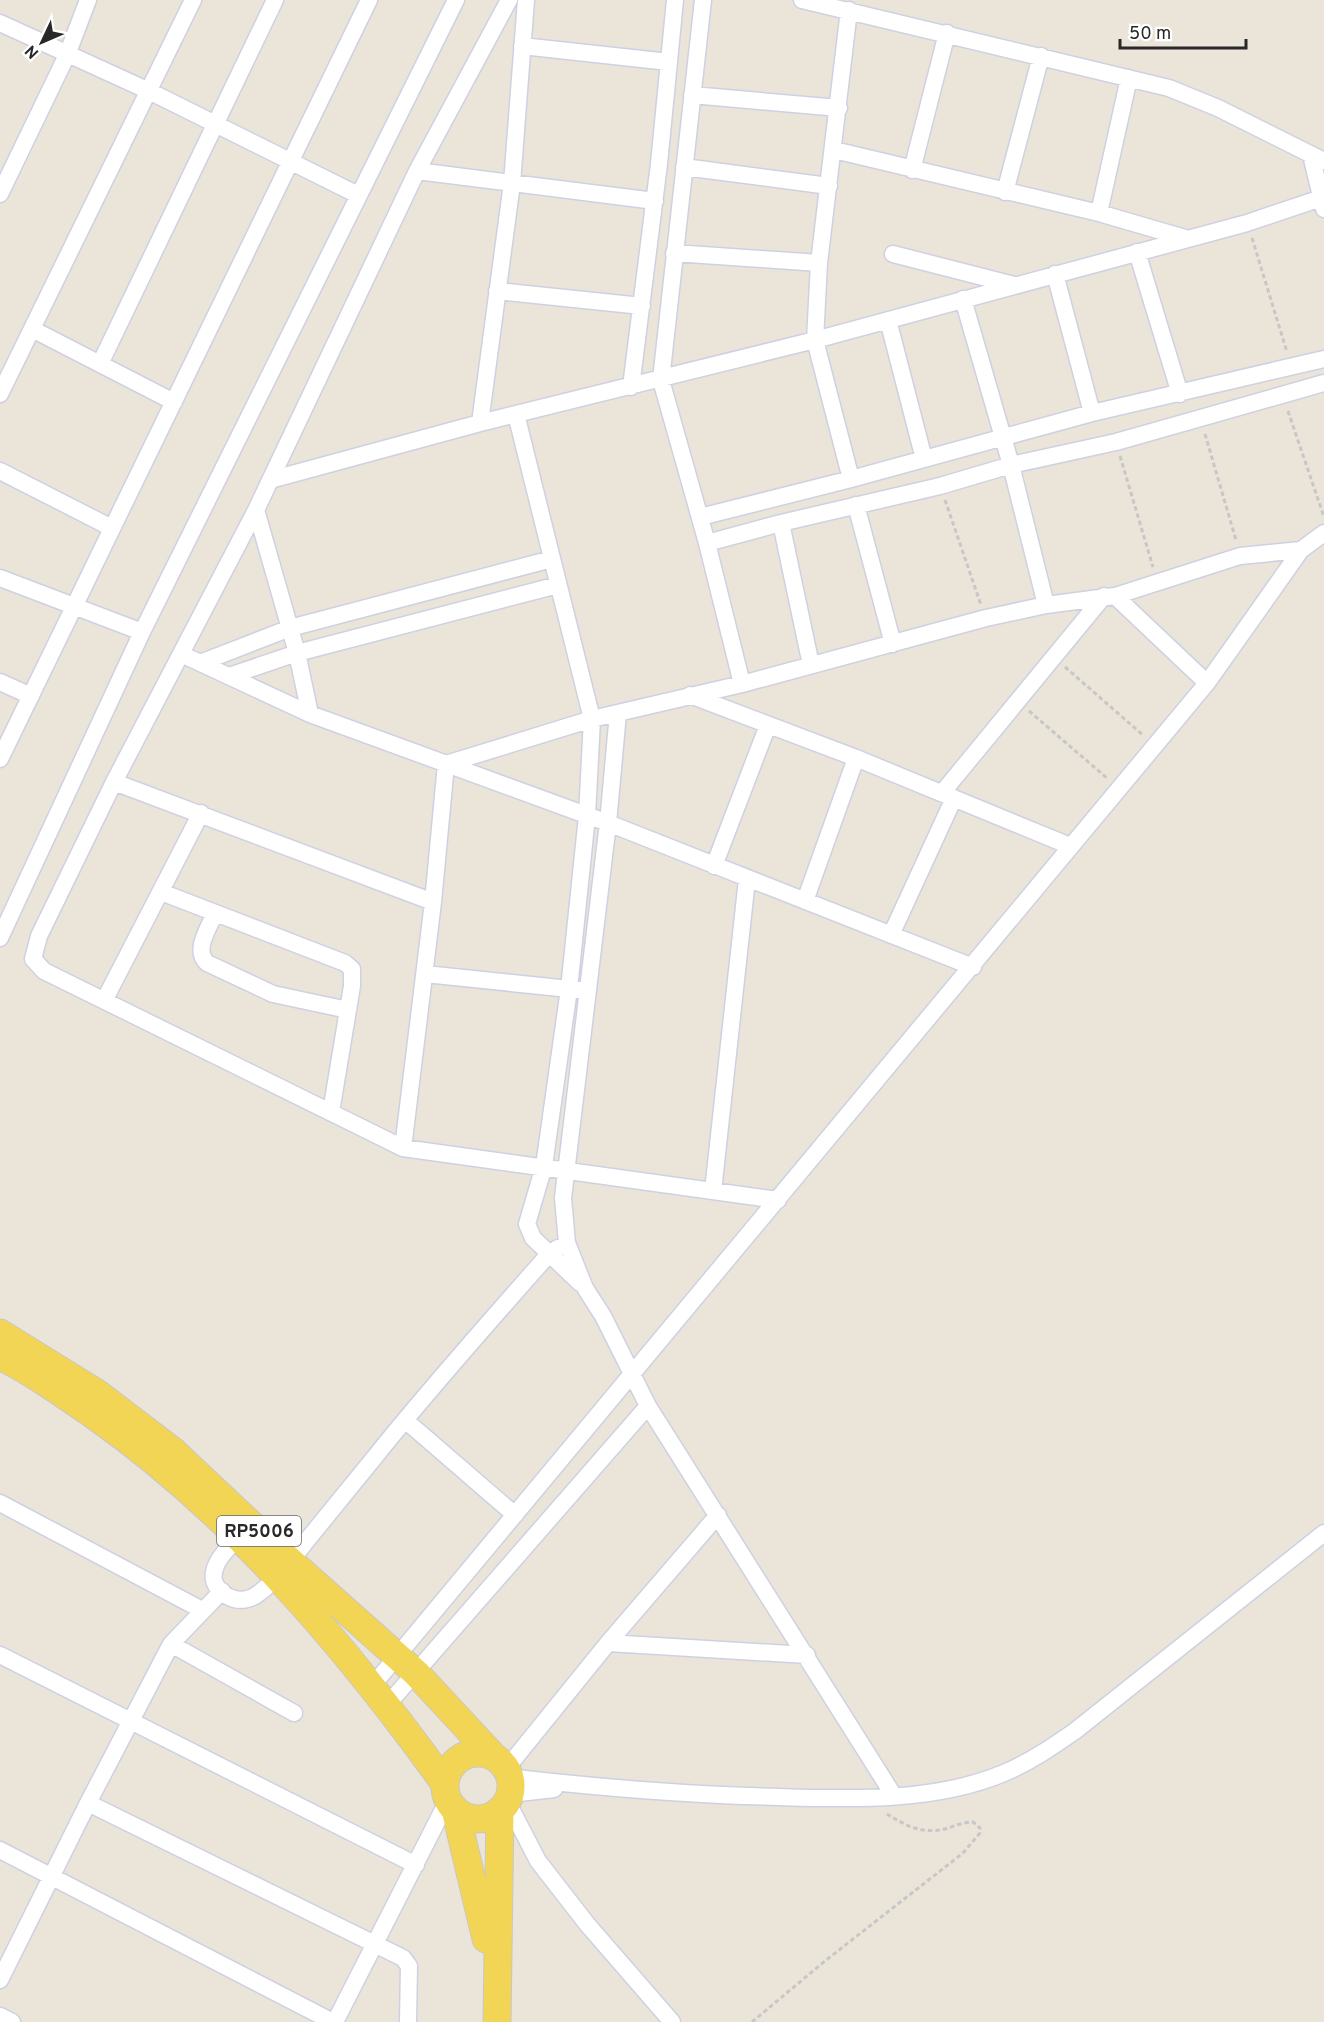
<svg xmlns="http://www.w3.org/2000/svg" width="1324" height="2022" font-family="Overpass,sans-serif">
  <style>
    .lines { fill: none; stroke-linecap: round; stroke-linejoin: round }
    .street-casing { stroke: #ced1e2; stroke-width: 19 }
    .primary-casing { stroke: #c7c7c7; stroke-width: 29 }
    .path { stroke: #c7c7c7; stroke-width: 3; stroke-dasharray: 4.5 3; stroke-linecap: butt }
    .street { stroke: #fff; stroke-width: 16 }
    .primary { stroke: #f3d556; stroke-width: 27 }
    .labels { text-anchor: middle; stroke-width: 6; stroke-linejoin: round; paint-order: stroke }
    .shield { fill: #fff; stroke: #686868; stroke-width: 1.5 }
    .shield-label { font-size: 18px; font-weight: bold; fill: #282828 }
  </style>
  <rect width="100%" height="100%" fill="#ebe4d9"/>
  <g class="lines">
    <defs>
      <path id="street" d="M509,0l-92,171 -161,339 -142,272 -75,154 -6,23 11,12 359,177 375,52
        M703,0l-42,380 46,163 35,141
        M802,0l367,88 49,20 106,53
        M849,10l-30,253 -4,77 36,139
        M0,23l149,68 209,104
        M522,46l147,16
        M692,95l147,13
        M834,150l265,63 86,25
        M1311,155l13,54
        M684,167l145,19
        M912,170l35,-137
        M417,171l238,30
        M1005,192l36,-136
        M0,194l67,-139 21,-55
        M1099,213l30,-135
        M1137,252l43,142
        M674,253l145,10
        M893,254l121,31
        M1055,274l37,139
        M497,291l145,15
        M963,299l48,166 35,140
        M888,320l36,139
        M32,329l142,73
        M100,364l175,-364
        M631,387l28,-223 16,-164
        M0,394l193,-394
        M516,414l76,305 -5,97 -18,173 -25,177 -17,58 6,14 47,45
        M480,423l32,-240 14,-183
        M0,471l112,57
        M270,480l210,-57 335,-83 432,-117 77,-26
        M856,505l37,139
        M256,510l41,143 13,61
        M700,517l151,-38 241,-66 232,-54
        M781,523l30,142
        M707,543l74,-20 159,-37 71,-21 105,-23 208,-59
        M0,578l142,54
        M1115,596l92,87
        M181,654l129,60 298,109 365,144
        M200,663l90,-35 262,-69
        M229,676l68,-23 261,-68
        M0,682l31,14
        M690,695l166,63 214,88
        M618,713l-10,110 -45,375 4,45 18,45 18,28 45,90 246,390
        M0,759l369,-759
        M114,782l319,120
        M942,793l162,-197
        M714,866l54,-141
        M161,892l184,71 7,6v17l-21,126
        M805,901l51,-143
        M215,913c-6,15 -22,37 -8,50l66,31 75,16
        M891,935l63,-137
        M0,938l142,-306 314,-632
        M425,974l154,16
        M105,999l96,-186
        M403,1148l30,-246 13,-138 146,-45 150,-35 244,-66 60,-13 69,-9 125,-40 61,-6
        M713,1191l34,-312
        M405,1420l110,95
        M0,1503l202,107
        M244,1532c-17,16 -50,46 -15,65 10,5 22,3 30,-4 19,-14 34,-35 49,-54 22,-27 44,-54 66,-81 56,-70 116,-137 175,-204l9,-6
        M608,1643l199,12
        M171,1644l123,69
        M0,1655l416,210
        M373,1685l834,-1002 94,-133 23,-17
        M388,1704l260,-298
        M506,1769l102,-126 110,-128
        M510,1780l6,-2c88,10 175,17 263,19 74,2 156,5 225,-24 26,-11 48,-26 71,-42l249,-198
        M510,1794l44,-5
        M507,1801l31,60 49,63 85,98
        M88,1803l315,155 6,8 -1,56
        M0,1850l333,172
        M0,1980l88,-177 83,-159 51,-53
        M0,2016l12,6
        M335,2022l113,-222"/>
      <path id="primary" d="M0,1333l97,60 76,58 117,110 126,112 79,85
        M0,1356c32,16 63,38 92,58 141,99 253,231 353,370
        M445 1786a33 33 0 1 1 66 0a33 33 0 1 1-66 0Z
        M455,1809l31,130
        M497,2022l3,-212"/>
    </defs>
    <use href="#street" class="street-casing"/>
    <use href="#primary" class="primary-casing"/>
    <path class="path" d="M1252,238l35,114
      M1288,411l36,106
      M1205,434l31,106
      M1120,456l33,111
      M945,500l36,105
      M1065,667l79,69
      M1029,711l79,68
      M752,2022l73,-61 138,-108 17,-20v-5l-7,-6c-9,0 -19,4 -28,7 -23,5 -39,-3 -58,-15"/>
    <use href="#street" class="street"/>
    <use href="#primary" class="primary"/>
  </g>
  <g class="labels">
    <rect class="shield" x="217" y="1516" width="84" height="30" rx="4.5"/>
    <g class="shield-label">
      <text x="259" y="1537">RP5006</text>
    </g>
  </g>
  <g transform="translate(42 42) rotate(226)" stroke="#ffffff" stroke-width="4.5" paint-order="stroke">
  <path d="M0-4.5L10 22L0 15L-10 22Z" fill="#282828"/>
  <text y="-9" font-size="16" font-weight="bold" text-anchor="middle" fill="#282828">N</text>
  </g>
  <path d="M1120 39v9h126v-9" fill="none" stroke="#282828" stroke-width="3"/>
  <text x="1129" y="39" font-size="18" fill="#282828" stroke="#ffffff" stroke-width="4.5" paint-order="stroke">50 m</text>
</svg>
